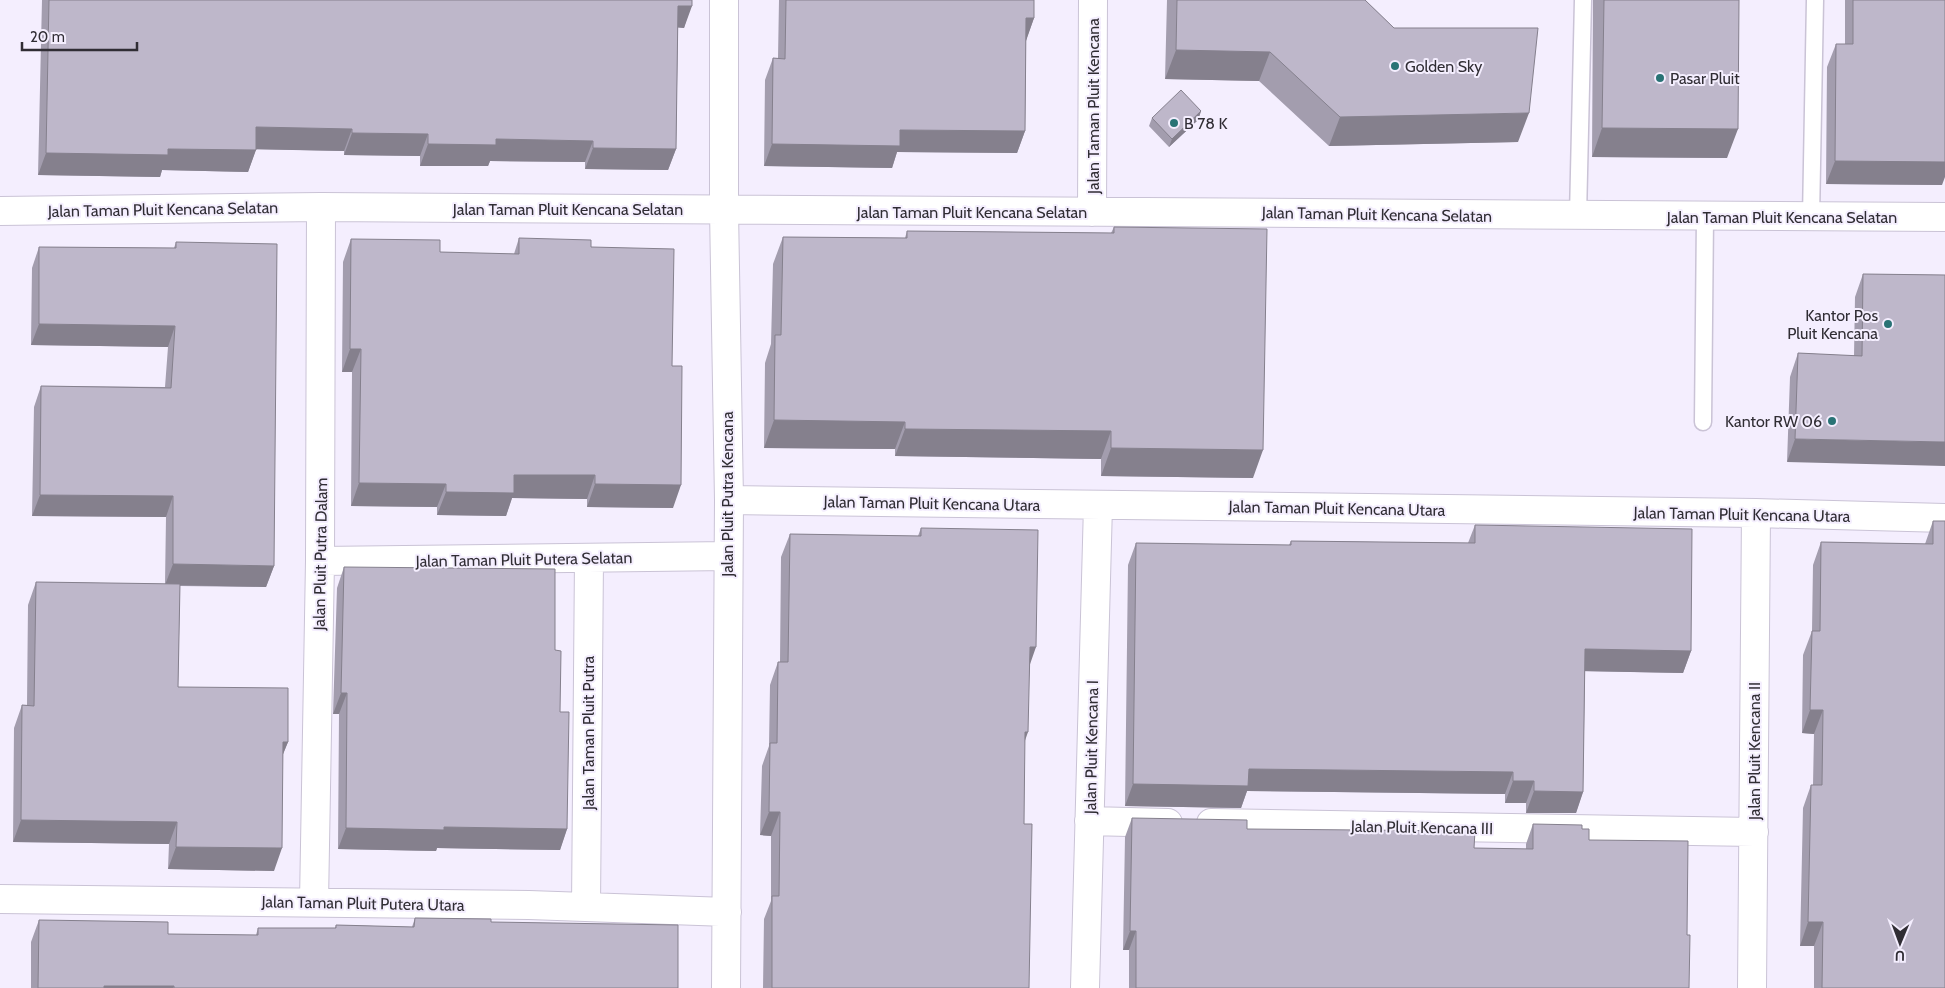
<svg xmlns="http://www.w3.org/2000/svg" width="1945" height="988" font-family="Cabin,sans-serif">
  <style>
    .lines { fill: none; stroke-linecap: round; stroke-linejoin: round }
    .lane-casing { stroke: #cac3d6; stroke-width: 19 }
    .street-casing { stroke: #cac3d6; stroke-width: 30 }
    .lane { stroke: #fff; stroke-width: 16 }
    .street { stroke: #fff; stroke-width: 28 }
    .wall { fill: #a39dae }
    .shaded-wall { fill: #85808d }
    .building { fill: #beb7ca; stroke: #85808d }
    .poi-dot { fill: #297375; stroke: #f4eefe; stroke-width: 2 }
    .labels { text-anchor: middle; stroke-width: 4; stroke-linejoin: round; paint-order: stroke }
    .poi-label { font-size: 16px; fill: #302d34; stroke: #f4eefe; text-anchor: start }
    .street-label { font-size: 16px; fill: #302d34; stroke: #f4eefe }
  </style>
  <rect width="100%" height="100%" fill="#f4eefe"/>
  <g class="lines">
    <defs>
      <path id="lane" d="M1578,216l5,-216
        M1811,218l4,-218
        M1703,422l2,-205"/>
      <path id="street" d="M724,0v210l5,290 -3,488
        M0,211l321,-4 1624,10
        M1092,212l1,-212
        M729,500l1027,13 189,5
        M320,561l408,-5
        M1089,821l79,2
        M1211,823l543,9
        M0,899l529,6 198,7
        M314,902l6,-341 1,-354
        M586,907l3,-348
        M1085,988l13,-483
        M1752,988l4,-475"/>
    </defs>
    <use href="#lane" class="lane-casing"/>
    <use href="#street" class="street-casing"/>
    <use href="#lane" class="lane"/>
    <use href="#street" class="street"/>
  </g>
  <path class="wall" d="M42,0h650l-8,28 -6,-1 -2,122 -8,21 -83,-1v-7l-95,-1 -2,5h-68v-10l-76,-1v-4l-88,-2 -8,23 -86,-2 -2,7 -122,-2z
    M779,0h255v18l-8,22 -1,91 -8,22 -120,-1 -5,16 -128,-2 1,-86 8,-22h5z
    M1167,0h198l29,28 124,114 -189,4 -70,-65 -94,-2z
    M1593,0h146l-12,158 -135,-1z
    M1845,0h100l-3,185 -116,-1 1,-117 9,-23h9z
    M1201,111l-3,9 -29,27 -20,-21 3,-8z
    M1114,227l139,251 -152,-2v-17l-206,-3v-7l-131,-1 1,-85 6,-19 2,-80 10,-27 122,1 2,-7 204,2z
    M519,238l72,9 81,119 1,142 -86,-1v-8l-75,-1 -6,18 -69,-1v-8l-86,-1 1,-134h-10l1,-110 8,-23 89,13 74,2z
    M176,242l98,324 -8,21 -86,-1 -2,101 110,55 -5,12 -9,117 -106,-2 1,-25 -156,-2 1,-114 8,-23h5l1,-100 8,-23 129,2 1,-67 -134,-1 2,-109 7,-21 124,1 3,-40 -137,-2 1,-77 7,-21 135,1z
    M1863,274l82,1 -158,187 3,-85 8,-24 56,3 1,-59z
    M1933,521l12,467h-131v-42h-14l3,-138 8,-23h2l1,-51 -12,-1 1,-78 9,-24 1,-66 8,-23 104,2z
    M1475,525l216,126 -8,22 -98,-2 -2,121 -7,21h-50v-10h-21v-9l-258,-3 -6,17 -116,-2 3,-241 8,-22 153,2 2,-4 177,2z
    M921,528l109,137 -6,78v81l5,164h-266l1,-69 7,-18v-65l-11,-1 2,-69 7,-20 1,-61 8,-23h2l1,-105 9,-23 128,2z
    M344,567l211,83 5,62 7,117 -7,21 -123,-2 -1,3 -98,-2 1,-135h-6l4,-126z
    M1132,818l115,11 227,19 52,1v-5l7,-20 49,5 7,11 98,95 2,53h-560v-38h-6l2,-113z
    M415,918l76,4 187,66h-647v-46l8,-22 129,14 88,1 2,-7h77l1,-3 76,2z"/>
  <path class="shaded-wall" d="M678,6h14l-8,22 -14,-1z
    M1026,18h8l-8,23 -8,-1z
    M1176,50l94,2 -11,29 -94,-2z
    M1201,111l-3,9 -29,27 3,-8z
    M1529,113l-11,29 -189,4 11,-29z
    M256,127l96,2 -8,22 -96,-2z
    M1602,128l136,1 -11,29 -135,-1z
    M900,130l125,1 -8,22 -120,-1 -5,16 -128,-2 8,-22z
    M352,133l76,1 -8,22 -76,-1z
    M496,139l97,2 -8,21 -95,-1 -2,5h-68l8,-22z
    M593,148l83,1 -8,21 -83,-1z
    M168,149l88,1 -8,22 -86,-2 -2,7 -122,-2 8,-22z
    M1945,160v17l-3,8 -116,-1 9,-23z
    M39,324l136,2 -7,21 -137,-2z
    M350,349h11l-9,23h-10z
    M774,420l131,2 -10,27 -131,-1z
    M905,429l206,2 -10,28 -206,-3z
    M1795,439l150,3v24l-158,-4z
    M1111,448l152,2 -10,28 -152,-2z
    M514,475h81l-8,24 -75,-1 -6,18 -69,-1 9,-23z
    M359,483l87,1 -9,23 -86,-1z
    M595,484l86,1 -8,23 -86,-1z
    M40,495l133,1 -7,21 -134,-1z
    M173,564l101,2 -8,21 -101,-2z
    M1030,647h6l-8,23z
    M1585,649l106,2 -8,22 -106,-2z
    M341,693h6l-8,21h-6z
    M1810,710h13l-9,24 -12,-1z
    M1025,732h3l-8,23z
    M283,742h5l-9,22z
    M1249,769l264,3 -8,22 -258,-3 -6,17 -116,-2 8,-22z
    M1513,781h21l-8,22h-21z
    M1534,791l49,1 -7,21h-50z
    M769,812h11l-9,24 -11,-1z
    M21,820l156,2 -8,22 -156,-2z
    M444,827l123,2 -7,21 -123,-2 -1,3 -98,-2 8,-21z
    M176,847l106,1 -8,23 -106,-2z
    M1808,922h15l-9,24h-14z
    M1130,931h6l-7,19h-6z
    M104,986h70l-1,2h-70z"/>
  <path class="building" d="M49,0h643v6h-14l-2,143 -83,-1v-7l-97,-2v6l-68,-1v-10l-76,-1v-4l-96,-2v23l-88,-1v6l-122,-2z
    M786,0h248v18h-8l-1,113 -125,-1v16l-128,-2 1,-86 12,1z
    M1177,0h188l29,28h144l-9,85 -189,4 -70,-65 -94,-2z
    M1604,0h135l-1,129 -136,-1z
    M1853,0h92v162l-110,-1 1,-117h17z
    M1181,90l20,21 -29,28 -20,-21z
    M1114,227l153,2 -4,221 -152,-2v-17l-206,-2v-7l-131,-2 1,-85h6l2,-98 124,1v-7l207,2z
    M519,238l72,2v7l83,2 -2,117h10l-1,119 -86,-1v-9h-81v18l-68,-1v-8l-87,-1 2,-134h-11l1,-110 89,1v12l79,2z
    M176,242l101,2 -3,322 -101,-2v-68l-133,-1 1,-109 130,2 4,-62 -136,-2v-77l137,1z
    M1863,274l82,1v167l-150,-3 3,-86 64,3z
    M1933,521h12v467h-123l1,-66h-15l3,-137h11l1,-75h-13l2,-79h8l1,-89 112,2z
    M1475,525l217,4 -1,122 -106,-2 -2,143 -49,-1v-10h-21v-9l-264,-3 -1,17 -115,-2 3,-241 155,2v-4l184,2z
    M921,528l117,2 -2,117h-6l-2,85h-3l-1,92h8l-3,164h-257v-92h7l1,-84h-11l1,-69h7l1,-81h10l2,-128 131,2z
    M344,567l211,2v81l6,1 -1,61h9l-2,117 -123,-2v3l-98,-2 1,-135h-6z
    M36,582l144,2 -2,103 110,1v54h-5l-1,106 -106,-1 1,-25 -156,-2 1,-115 12,1z
    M1132,818l115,2v9l228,2 -1,17 59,1v-25l49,1v4h7v11l99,1 -1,94h3l-1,53h-553v-57h-6z
    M415,918l76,1v3l187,3v63h-504v-2h-70v2h-66l1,-68 129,2v12l90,1v-7h78v-3l78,2z"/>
  <g class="poi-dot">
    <circle cx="1395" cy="66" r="5"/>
    <circle cx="1660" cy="78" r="5"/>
    <circle cx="1174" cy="123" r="5"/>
    <circle cx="1888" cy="324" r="5"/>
    <circle cx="1832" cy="421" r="5"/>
  </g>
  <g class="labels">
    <g class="poi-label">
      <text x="1405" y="72">Golden Sky</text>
      <text x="1670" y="84">Pasar Pluit</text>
      <text x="1184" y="129">B 78 K</text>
      <text x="1878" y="321" text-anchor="end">Kantor Pos<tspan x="1878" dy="18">Pluit Kencana</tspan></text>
      <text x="1822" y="427" text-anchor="end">Kantor RW 06</text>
    </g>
    <g class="street-label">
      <text transform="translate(1093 106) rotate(-90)" y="6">Jalan Taman Pluit Kencana</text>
      <text transform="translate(163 209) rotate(-1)" y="6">Jalan Taman Pluit Kencana Selatan</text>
      <text x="568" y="215">Jalan Taman Pluit Kencana Selatan</text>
      <text x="972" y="218">Jalan Taman Pluit Kencana Selatan</text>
      <text transform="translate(1377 214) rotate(1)" y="6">Jalan Taman Pluit Kencana Selatan</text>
      <text x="1782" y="223">Jalan Taman Pluit Kencana Selatan</text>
      <text transform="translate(727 494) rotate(-90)" y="6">Jalan Pluit Putra Kencana</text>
      <text transform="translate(932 503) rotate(1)" y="6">Jalan Taman Pluit Kencana Utara</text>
      <text transform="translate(1337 508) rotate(1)" y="6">Jalan Taman Pluit Kencana Utara</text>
      <text transform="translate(1742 514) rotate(1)" y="6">Jalan Taman Pluit Kencana Utara</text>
      <text transform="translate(320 554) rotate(-89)" y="6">Jalan Pluit Putra Dalam</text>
      <text transform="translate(524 559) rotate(-1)" y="6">Jalan Taman Pluit Putera Selatan</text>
      <text transform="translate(588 733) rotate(-90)" y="6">Jalan Taman Pluit Putra</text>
      <text transform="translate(1091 747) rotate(-89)" y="6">Jalan Pluit Kencana I</text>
      <text transform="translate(1754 751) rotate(-90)" y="6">Jalan Pluit Kencana II</text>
      <text transform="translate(1422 827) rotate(1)" y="6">Jalan Pluit Kencana III</text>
      <text transform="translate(363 903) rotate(1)" y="6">Jalan Taman Pluit Putera Utara</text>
    </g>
  </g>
  <g transform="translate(1900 943) rotate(181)" stroke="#f4eefe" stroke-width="4" paint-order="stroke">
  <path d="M0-4L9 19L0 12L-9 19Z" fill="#302d34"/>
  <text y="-8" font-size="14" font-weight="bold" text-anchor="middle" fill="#302d34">U</text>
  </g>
  <path d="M22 42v8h115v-8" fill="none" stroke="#302d34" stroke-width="2.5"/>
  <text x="30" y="42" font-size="15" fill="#302d34" stroke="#f4eefe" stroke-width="4" paint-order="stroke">20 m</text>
</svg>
